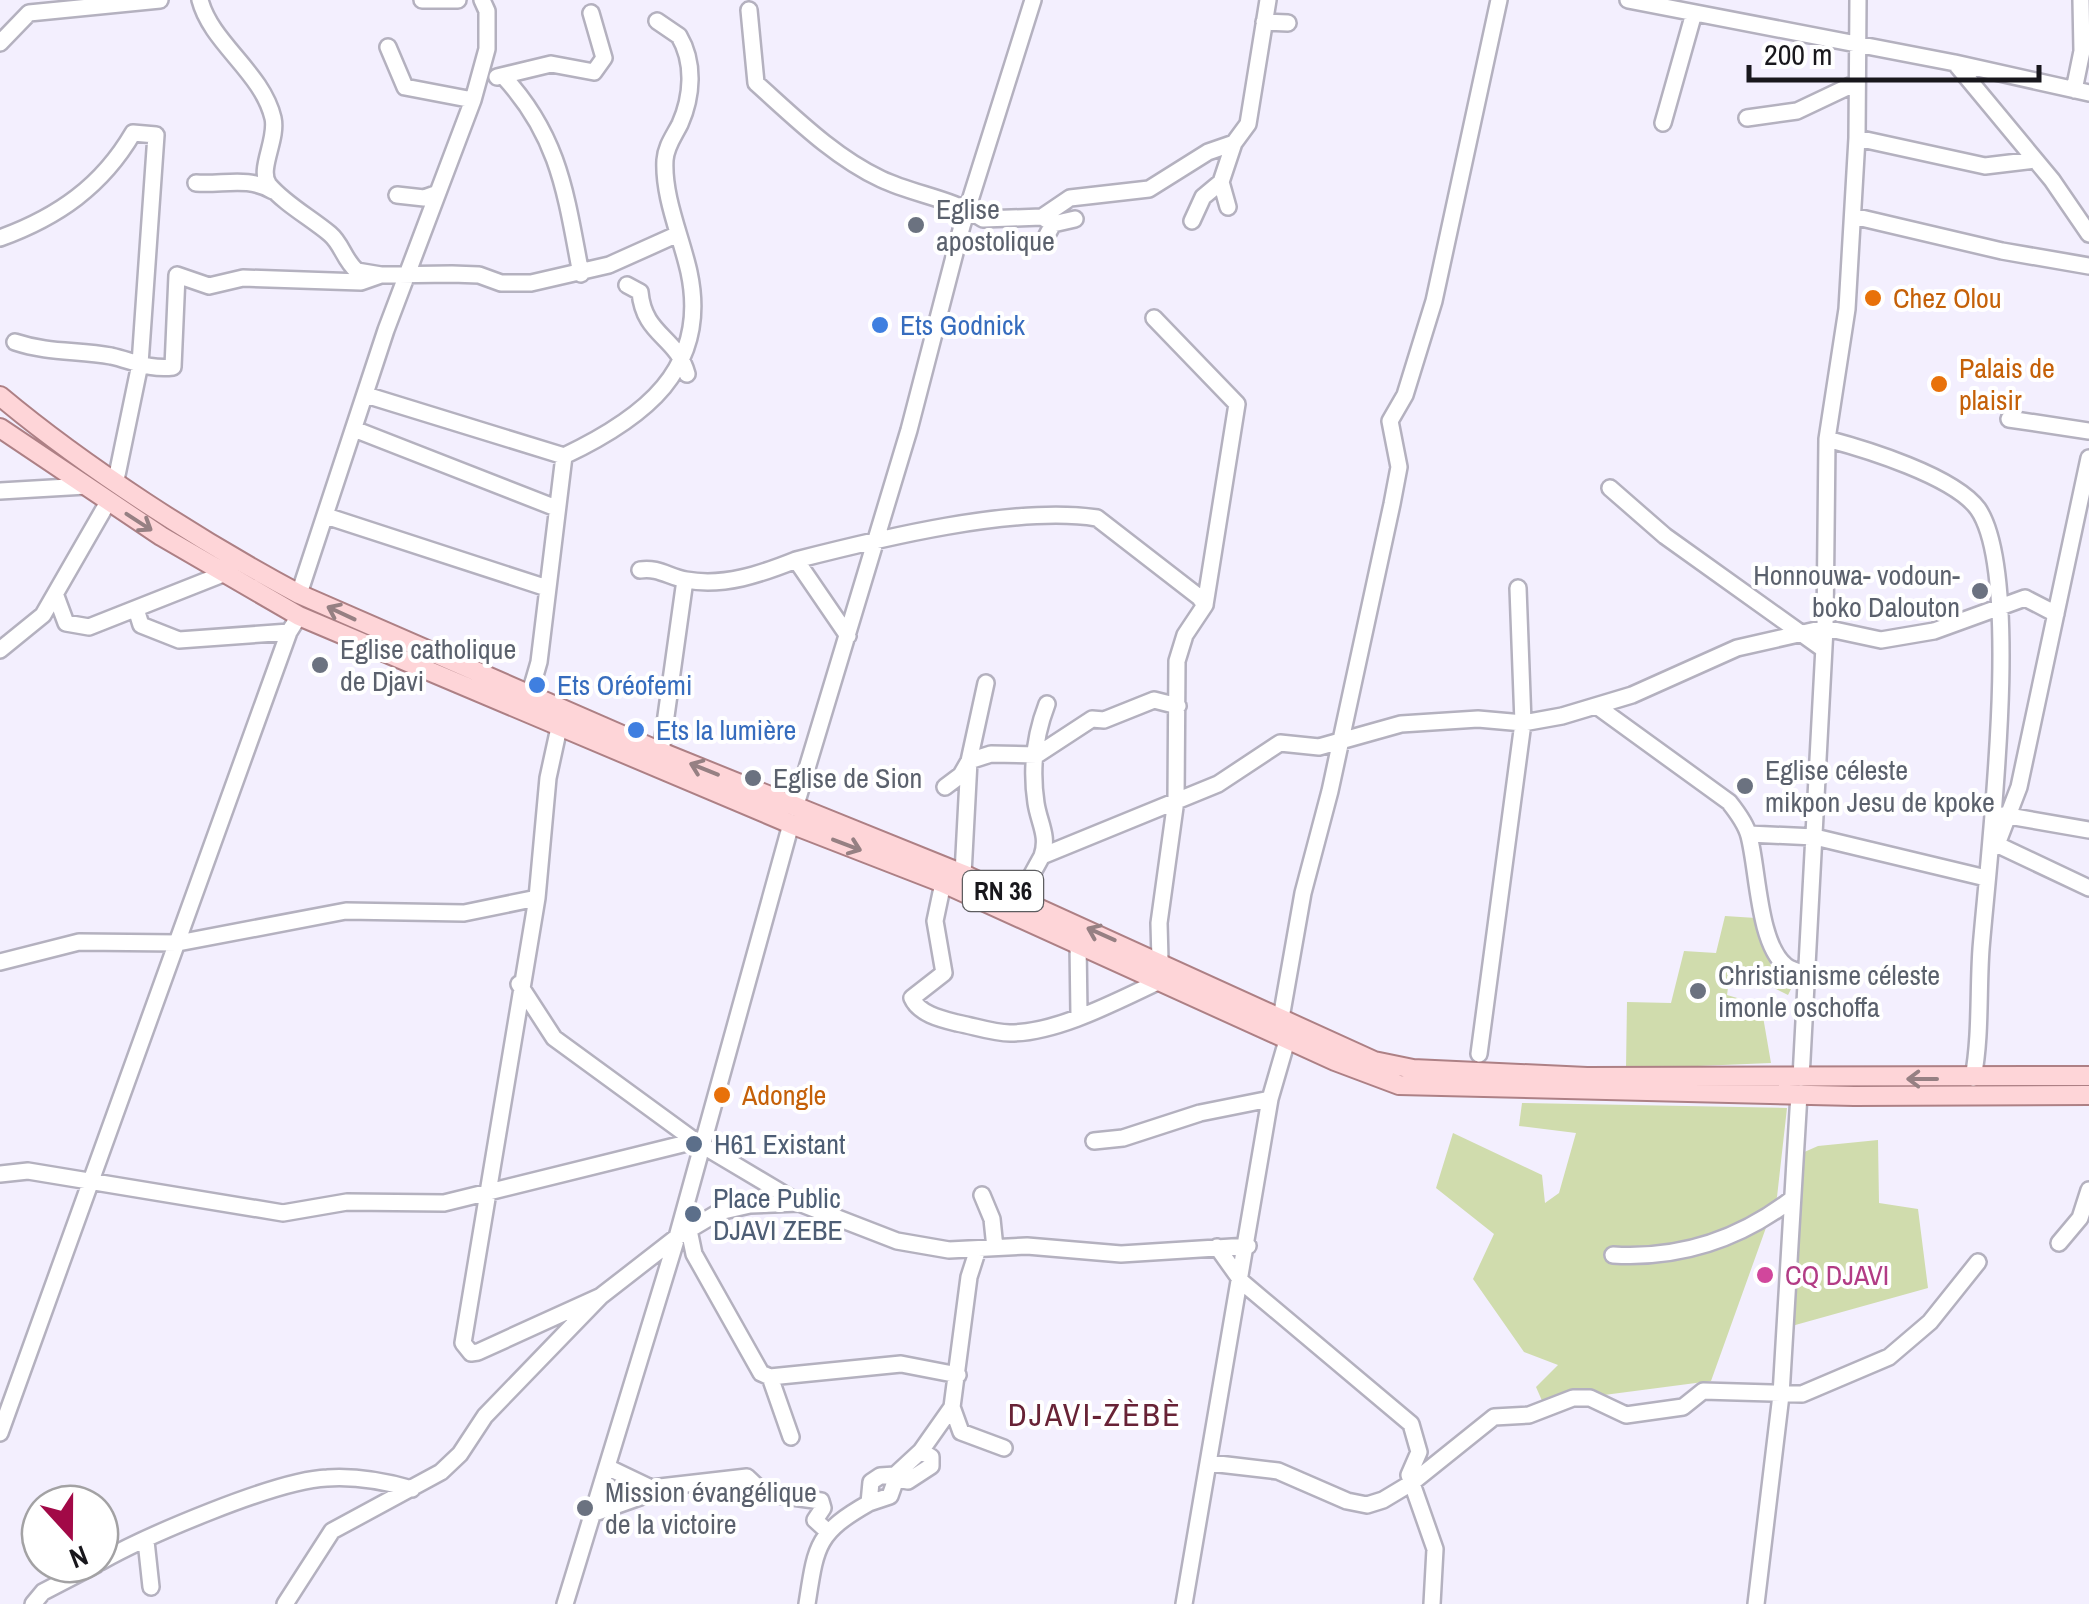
<svg xmlns="http://www.w3.org/2000/svg" width="2089" height="1604" font-family="'Archivo Narrow',sans-serif">
  <style>
    .green { fill: #d0dcad }
    .lines { fill: none; stroke-linecap: round; stroke-linejoin: round }
    .minor-casing { stroke: #b4b1bf; stroke-width: 20 }
    .major-casing { stroke: #ad8085; stroke-width: 22 }
    .minor { stroke: #fff; stroke-width: 15 }
    .major { stroke: #fed5d8; stroke-width: 18 }
    .oneway { stroke: #968083 }
    .worship-dot { fill: #6b7280; stroke: #fff; stroke-width: 4 }
    .food-dot { fill: #e8710a; stroke: #fff; stroke-width: 4 }
    .shop-dot { fill: #3f7fe0; stroke: #fff; stroke-width: 4 }
    .service-dot { fill: #5c6f8a; stroke: #fff; stroke-width: 4 }
    .hotel-dot { fill: #d1479c; stroke: #fff; stroke-width: 4 }
    .labels { text-anchor: middle; stroke-width: 8; stroke-linejoin: round; paint-order: stroke }
    .shield { fill: #fff; stroke: #5d5d60; stroke-width: 2.5 }
    .shield-label { font-size: 25px; font-weight: bold; fill: #18171c }
    .worship-label { font-size: 28px; fill: #5b616d; stroke: #fff; text-anchor: start }
    .food-label { font-size: 28px; fill: #c56008; stroke: #fff; text-anchor: start }
    .shop-label { font-size: 28px; fill: #366cbe; stroke: #fff; text-anchor: start }
    .service-label { font-size: 28px; fill: #4e5e75; stroke: #fff; text-anchor: start }
    .hotel-label { font-size: 28px; fill: #b23c85; stroke: #fff; text-anchor: start }
    .quarter-label { font-size: 32px; letter-spacing: 2.5px; fill: #682336; stroke: #fff }
  </style>
  <rect width="100%" height="100%" fill="#f3effe"/>
  <path class="green" d="M1725,916l31,2 15,48 24,15 -7,14 -20,-10 -39,-5 -2,15 34,10 10,58 -145,6 1,-67 44,1 13,-52 32,2z
    M1522,1103l265,5 -10,89 -66,184 -168,22 -7,-16 22,-22 -34,-13 -51,-73 21,-45 -58,-46 17,-55 89,42 3,28 14,-10 17,-60 -57,-7z
    M1878,1140l1,63 39,6 10,79 -147,41 12,-172 25,-11z"/>
  <g class="lines">
    <defs>
      <path id="minor" d="M200,0c11,43 62,72 73,118 5,22 -16,52 -4,67 16,19 42,33 61,49 12,10 14,26 27,37l24,4
        M422,0h36
        M1628,0l327,63 134,30
        M749,10l7,73c38,34 78,74 125,96 34,16 70,19 102,40l59,-2 11,7
        M1264,22l24,1
        M0,43l29,-30 131,-13
        M388,47l17,40 68,13
        M1955,63l97,117 37,54
        M503,76c57,61 63,120 78,198
        M497,77l54,-13 43,8 10,-14 -13,-45
        M2074,90l8,-39 -1,-51
        M1747,118l50,-7 57,-27
        M1663,123l31,-110
        M1857,138l128,28 50,-6
        M196,183c28,2 52,-7 77,8
        M397,195l27,3 11,-4
        M1228,207l-7,-25 13,-39
        M1853,216l149,35 87,15
        M1042,217l28,-19 79,-9 59,-37 26,-9 14,-19 20,-124
        M1192,221l11,-24 18,-15
        M1047,235l6,-11 22,-5
        M0,238c58,-21 102,-52 133,-105l23,2 -16,229 -24,116
        M627,285l13,7c4,44 37,44 47,82
        M1154,318l83,86 -32,201
        M15,342c33,11 63,8 96,14 22,5 39,14 62,11l4,-92 32,11 34,-8 118,4 20,-7 71,-1 27,1 22,8h30l78,-18 69,-31
        M366,395l198,61c78,-37 146,-86 125,-184 -8,-36 -26,-75 -24,-112 1,-14 9,-24 15,-36 12,-27 15,-61 -1,-88l-22,-15
        M2009,419l80,12
        M354,429l202,79
        M1827,439c38,10 127,37 151,70 46,67 10,351 3,440 -3,42 0,87 -8,129
        M1610,488l55,48 158,113
        M0,491l86,-5
        M326,516l221,72
        M640,570c18,-3 29,7 46,10 38,7 75,-6 110,-20
        M299,594l87,-264 87,-230 14,-51v-38l-5,-11
        M56,596l10,27 23,4 134,-53
        M136,609l5,16 38,15 110,-8
        M848,636l-52,-76c82,-21 219,-55 301,-42l102,79 6,8 -20,30 -8,26 -1,139 -17,123 1,37
        M0,650l43,-35 65,-113
        M530,693l9,-31 25,-206
        M1598,707l131,95c8,10 17,22 20,34 9,33 9,108 37,130 6,5 15,6 22,8
        M560,723l-12,55 -11,120 -74,445 8,10 7,-1 123,-56
        M661,752l24,-172
        M945,787l16,-12 8,-14 22,-7 46,1 55,-36 12,1 50,-20 24,6
        M795,808l114,-378 53,-204 71,-226
        M2003,815l86,15
        M1749,834l66,3 171,41
        M1998,845l91,43
        M1996,847l23,-60 70,-329
        M1042,856c7,-20 -3,-33 -6,-53 -5,-33 -1,-68 11,-99
        M963,874l6,-113 17,-78
        M943,883l-8,38 9,52 -32,25c7,16 29,21 45,25 17,3 36,10 53,10 48,0 109,-33 152,-53
        M1019,898l23,-42 176,-72 62,-41 39,4 82,-23 77,-5 45,4 39,-7 70,-21 105,-47 88,-20 56,12 53,-9 91,-33 31,16
        M1078,943l1,72
        M0,962l79,-20 99,1 168,-32 118,2 73,-15
        M519,984l35,54 141,103 104,62 98,38 52,9 78,-4 94,8 127,-8
        M1281,1018l22,-125 27,-102 62,-287 7,-37 -9,-46 15,-26 29,-94 65,-301
        M1479,1054l44,-331 -5,-135
        M1801,1078l24,-450 2,-189 20,-130 10,-171 1,-138
        M1094,1141l29,-3 77,-25 70,-14
        M0,1174l28,-3 255,42 64,-11 97,1 251,-62
        M982,1195l10,24 3,29
        M689,1230l5,24 67,119 9,4 131,-13 57,11
        M2059,1243l21,-25 9,-28
        M1217,1247l25,35 169,142 8,28 -10,23 26,74 -3,55
        M1613,1255c66,4 127,-16 179,-56
        M770,1377l21,60
        M952,1407l9,25 43,16
        M0,1433l289,-801 10,-16
        M1210,1463l68,8 69,30 20,4 16,-5 30,-18 81,-65 35,-2 44,-17h17l36,17 57,-8 20,-16 99,3 87,-37 41,-35 48,-60
        M607,1467l44,21
        M869,1503l21,-7 6,-17 12,2 23,-15v-9l-10,-6
        M592,1514l48,-17 11,-9 96,-11 17,16 57,8 2,7 -8,12 12,11
        M146,1541l5,46
        M100,1562c46,-26 176,-82 227,-84 28,-2 57,3 85,11
        M33,1604l10,-12 54,-28
        M285,1604l47,-73 109,-59 19,-18 25,-38 116,-120 76,-59 42,-25 31,-7 49,-2
        M565,1604l112,-367 114,-413
        M807,1604c9,-58 9,-71 62,-101l2,-21 9,-6 15,-1 26,-24 31,-44 17,-130 9,-28
        M1184,1604l86,-505 18,-62
        M1756,1604l25,-209 18,-301"/>
      <path id="major" d="M0,396c86,72 200,145 299,198l362,158 302,122 411,187 39,8 174,8 502,-1
        M0,428l161,108 138,80 492,208 152,59 392,178 64,24 455,11 235,-1"/>
    </defs>
    <use href="#minor" class="minor-casing"/>
    <use href="#major" class="major-casing"/>
    <use href="#minor" class="minor"/>
    <use href="#major" class="major"/>
  </g>
  <defs><path id="oneway-shaft" d="M-6 0H5M1.5-3L5.5 0L1.5 3" fill="none" stroke-width="1.6" stroke-linecap="round" stroke-linejoin="round" transform="scale(2.5)"/></defs>
  <g class="oneway">
    <use href="#oneway-shaft" transform="translate(139 522) rotate(33)"/>
    <use href="#oneway-shaft" transform="translate(341 613) rotate(-155)"/>
    <use href="#oneway-shaft" transform="translate(704 769) rotate(-158)"/>
    <use href="#oneway-shaft" transform="translate(847 845) rotate(21)"/>
    <use href="#oneway-shaft" transform="translate(1101 934) rotate(-156)"/>
    <use href="#oneway-shaft" transform="translate(1922 1079) rotate(180)"/>
  </g>
  <g class="worship-dot">
    <circle cx="916" cy="225" r="10"/>
    <circle cx="1980" cy="591" r="10"/>
    <circle cx="320" cy="665" r="10"/>
    <circle cx="753" cy="778" r="10"/>
    <circle cx="1745" cy="786" r="10"/>
    <circle cx="1698" cy="991" r="10"/>
    <circle cx="585" cy="1508" r="10"/>
  </g>
  <g class="food-dot">
    <circle cx="1873" cy="298" r="10"/>
    <circle cx="1939" cy="384" r="10"/>
    <circle cx="722" cy="1095" r="10"/>
  </g>
  <g class="shop-dot">
    <circle cx="880" cy="325" r="10"/>
    <circle cx="537" cy="685" r="10"/>
    <circle cx="636" cy="730" r="10"/>
  </g>
  <g class="service-dot">
    <circle cx="694" cy="1144" r="10"/>
    <circle cx="693" cy="1214" r="10"/>
  </g>
  <circle class="hotel-dot" cx="1765" cy="1275" r="10"/>
  <g class="labels">
    <rect class="shield" x="963" y="871" width="80" height="40" rx="8"/>
    <g class="shield-label">
      <text x="1003" y="900">RN 36</text>
    </g>
    <g class="worship-label">
      <text x="936" y="219">Eglise<tspan x="936" dy="32">apostolique</tspan></text>
      <text x="1960" y="585" text-anchor="end">Honnouwa- vodoun-<tspan x="1960" dy="32">boko Dalouton</tspan></text>
      <text x="340" y="659">Eglise catholique<tspan x="340" dy="32">de Djavi</tspan></text>
      <text x="1765" y="780">Eglise céleste<tspan x="1765" dy="32">mikpon Jesu de kpoke</tspan></text>
      <text x="773" y="788">Eglise de Sion</text>
      <text x="1718" y="985">Christianisme céleste<tspan x="1718" dy="32">imonle oschoffa</tspan></text>
      <text x="605" y="1502">Mission évangélique<tspan x="605" dy="32">de la victoire</tspan></text>
    </g>
    <g class="food-label">
      <text x="1893" y="308">Chez Olou</text>
      <text x="1959" y="378">Palais de<tspan x="1959" dy="32">plaisir</tspan></text>
      <text x="742" y="1105">Adongle</text>
    </g>
    <g class="shop-label">
      <text x="900" y="335">Ets Godnick</text>
      <text x="557" y="695">Ets Oréofemi</text>
      <text x="656" y="740">Ets la lumière</text>
    </g>
    <g class="service-label">
      <text x="714" y="1154">H61 Existant</text>
      <text x="713" y="1208">Place Public<tspan x="713" dy="32">DJAVI ZEBE</tspan></text>
    </g>
    <g class="hotel-label">
      <text x="1785" y="1285">CQ DJAVI</text>
    </g>
    <g class="quarter-label">
      <text x="1095" y="1426">DJAVI-ZÈBÈ</text>
    </g>
  </g>
  <g transform="translate(70 1534) rotate(159)"><circle r="48" fill="#ffffff" stroke="#a3a2a4" stroke-width="2.5"/>
  <path d="M0-8L18 38L0 25L-18 38Z" fill="#a20947"/>
  <text y="-15" font-size="28" font-weight="bold" text-anchor="middle" fill="#18171c">N</text>
  </g>
  <path d="M1749 65v15h290v-15" fill="none" stroke="#18171c" stroke-width="5"/>
  <text x="1764" y="65" font-size="30" fill="#18171c" stroke="#ffffff" stroke-width="8" paint-order="stroke">200 m</text>
</svg>
